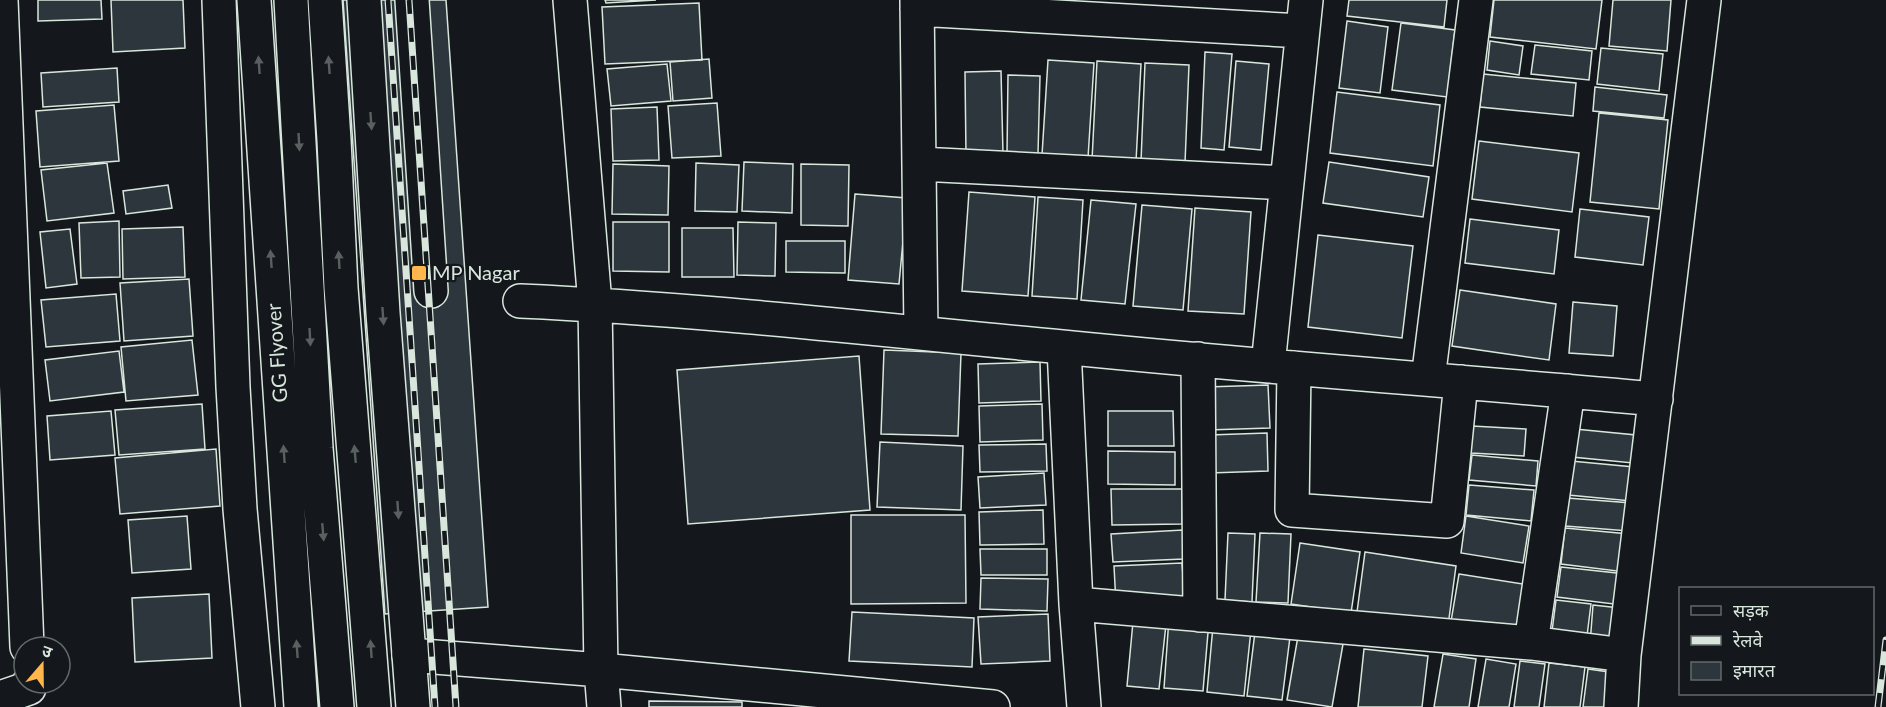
<svg xmlns="http://www.w3.org/2000/svg" width="1886" height="707" font-family="Lato,'Noto Sans Devanagari',sans-serif">
  <style>
    .building { fill: #2c363c; stroke: #d8e6dc; stroke-width: 1.5 }
    .lines { fill: none; stroke-linecap: round; stroke-linejoin: round }
    .minor-casing { stroke: #d8e6dc; stroke-width: 36 }
    .major-casing { stroke: #d8e6dc; stroke-width: 36 }
    .minor { stroke: #14181c; stroke-width: 33 }
    .major { stroke: #14181c; stroke-width: 33 }
    .rail-casing { stroke: #d8e6dc; stroke-width: 7 }
    .rail { stroke: #14181c; stroke-width: 4.5; stroke-dasharray: 14; stroke-linecap: butt }
    .oneway { fill: #59605f }
    .poi-dot { fill: #ffb74d; stroke: #14181c; stroke-width: 2 }
    .labels { text-anchor: middle; stroke-width: 4.5; stroke-linejoin: round; paint-order: stroke }
    .poi-label { font-size: 20px; fill: #d8e6dc; stroke: #14181c; text-anchor: start }
    .street-label { font-size: 20px; fill: #d8e6dc; stroke: #14181c }
  </style>
  <rect width="100%" height="100%" fill="#14181c"/>
  <path class="building" d="M38,0h63l1,19 -64,2z
    M111,0h72l2,48 -72,4z
    M343,0h103l42,607 -103,7z
    M605,0h51l-50,3z
    M1349,0h98l-3,27 -97,-11z
    M1494,0h108l-6,49 -106,-12z
    M1613,0h58l-4,51 -58,-5z
    M699,3l3,57 -97,4 -3,-57z
    M1347,21l41,6 -8,66 -41,-5z
    M1401,23l54,7 -8,67 -55,-7z
    M1490,41l33,5 -4,29 -32,-5z
    M1535,45l57,6 -3,29 -58,-6z
    M1601,48l62,6 -4,37 -62,-7z
    M1205,52l27,2 -8,96 -23,-2z
    M709,59l3,39 -39,3 -3,-39z
    M1048,60l46,3 -6,95 -46,-3z
    M1097,61l44,3 -5,98 -44,-2z
    M1236,61l33,3 -8,86 -32,-3z
    M1145,63l44,2 -4,98 -44,-2z
    M667,64l4,37 -60,5 -4,-37z
    M117,68l2,34 -76,5 -2,-34z
    M1001,71l2,83 -37,1 -1,-83z
    M1483,74l93,9 -3,33 -93,-9z
    M1008,75l32,1 -2,78h-31z
    M1595,87l72,8 -3,23 -71,-7z
    M1337,92l103,13 -7,61 -103,-13z
    M717,103l4,53 -49,2 -4,-52z
    M114,105l5,56 -79,6 -4,-56z
    M657,107l2,53 -46,1 -2,-52z
    M1599,113l69,7 -9,89 -69,-7z
    M1479,141l100,12 -7,59 -100,-13z
    M744,162l49,2 -1,49 -50,-2z
    M1329,162l100,15 -6,40 -100,-14z
    M107,163l7,50 -67,8 -6,-51z
    M696,163l43,2 -2,47 -42,-1z
    M613,164l56,2 -1,49 -56,-1z
    M801,164l48,1 -1,61 -47,-1z
    M168,185l4,23 -46,6 -3,-23z
    M969,192l66,5 -7,99 -66,-5z
    M855,194l52,4 -8,86 -51,-4z
    M1038,197l45,3 -6,99 -45,-3z
    M1091,200l45,4 -11,100 -44,-4z
    M1142,205l50,4 -9,101 -50,-4z
    M1195,208l56,4 -7,102 -56,-3z
    M1580,209l69,8 -6,48 -68,-8z
    M1470,219l89,11 -5,44 -89,-11z
    M119,221l1,56 -39,1 -2,-55z
    M613,222h56v50l-56,-1z
    M738,222l38,1 -1,53 -38,-1z
    M183,227l2,50 -62,2 -1,-50z
    M682,228h51l1,49h-52z
    M70,229l7,55 -31,4 -6,-56z
    M1318,235l95,11 -11,92 -94,-11z
    M786,241h59v32l-59,-1z
    M189,279l4,57 -69,5 -4,-58z
    M1460,290l96,14 -7,56 -97,-14z
    M116,294l4,47 -74,6 -5,-47z
    M1573,302l44,4 -4,50 -44,-3z
    M192,340l6,55 -72,6 -5,-54z
    M884,350l77,3 -3,83 -77,-2z
    M119,351l5,41 -74,9 -5,-41z
    M859,356l11,154 -182,14 -11,-154z
    M1040,362l1,39 -62,2 -1,-39z
    M1268,385l2,43 -63,2 -1,-43z
    M202,404l3,45 -86,6 -4,-45z
    M1042,404l1,36 -63,2 -1,-36z
    M111,411l4,44 -65,5 -3,-44z
    M1108,411h65l1,35h-66z
    M1472,426l54,3 -2,27 -53,-3z
    M1575,429l61,6 -3,28 -61,-6z
    M1267,433l1,38 -58,2 -1,-38z
    M880,442l83,4 -2,64 -84,-3z
    M1046,444l1,27 -67,1 -1,-27z
    M216,449l4,57 -100,8 -5,-56z
    M1108,451l67,1v33l-67,-1z
    M1472,455l66,6 -2,25 -67,-6z
    M1571,461l63,6 -3,34 -63,-6z
    M1044,473l2,32 -66,3 -2,-31z
    M1469,485l65,5 -3,31 -65,-6z
    M1111,489h71v35l-70,1z
    M1567,498l65,5 -3,28 -64,-5z
    M1043,510l1,34 -64,1 -1,-33z
    M851,515h114l1,88 -115,1z
    M187,516l4,53 -59,4 -4,-53z
    M1466,516l63,10 -6,37 -62,-10z
    M1565,528l64,6 -4,38 -64,-8z
    M1183,530l1,29 -71,3 -2,-28z
    M1228,533l27,1 -3,68 -27,-2z
    M1260,533l31,1 -3,69 -32,-1z
    M1300,543l60,9 -9,61 -60,-9z
    M980,549h67v26h-66z
    M1365,552l91,14 -8,60 -91,-14z
    M1182,563l3,37 -69,4 -2,-38z
    M1561,567l65,7 -4,31 -65,-8z
    M1459,574l70,11 -7,53 -72,-11z
    M981,578l67,1 -1,32 -67,-2z
    M209,594l3,64 -77,4 -3,-64z
    M1556,600l35,4 -5,40 -35,-5z
    M1593,605l27,3 -3,39 -27,-3z
    M1134,611l33,4 -8,74 -32,-3z
    M852,612l122,6 -2,49 -123,-6z
    M1048,614l2,47 -69,3 -3,-47z
    M1169,618l40,3 -6,70 -39,-3z
    M1213,626l38,4 -7,66 -37,-4z
    M1255,632l35,5 -8,63 -35,-4z
    M1298,636l45,8 -11,63 -45,-7z
    M1364,649l64,7 -6,51h-64z
    M1443,654l33,5 -7,48h-35z
    M1486,659l30,5 -7,43h-31z
    M1520,661l25,3 -6,43h-25z
    M1549,663l36,4 -5,40h-36z
    M1588,669l28,4 -4,34h-29z
    M649,701l93,1v5h-93z"/>
  <g class="lines">
    <defs>
      <path id="minor" d="M1,0l26,647
        M219,0l14,387 7,122 18,198
        M412,0l19,291
        M570,0l25,304 6,366 3,37
        M917,0l4,333
        M917,9l385,22
        M920,164l367,19
        M520,301c181,8 362,29 542,46 198,20 396,34 594,52
        M1064,348l12,256 8,103
        M1198,359l2,256
        M1268,365l38,-365
        M1294,368l-2,142 155,11 14,-139
        M1428,379l48,-379
        M1076,604l455,39 93,12
        M1531,643l37,-252
        M409,655l192,15 392,37
        M0,698l29,-10v-5
        M1621,707l3,-52 80,-655"/>
      <path id="major" d="M254,0l47,707
        M291,0l25,448 21,259
        M325,0l9,140 7,148 33,419
        M364,0l19,313 30,394"/>
    </defs>
    <use href="#minor" class="minor-casing"/>
    <use href="#major" class="major-casing"/>
    <use href="#minor" class="minor"/>
    <use href="#major" class="major"/>
    <defs>
      <path id="rail" d="M388,0l47,707
        M409,0l47,707
        M1878,707l8,-67"/>
    </defs>
    <use href="#rail" class="rail-casing"/>
    <use href="#rail" class="rail"/>
  </g>
  <defs><path id="oneway-solid" d="M-6-.8H1V-3.2L6.5 0L1 3.2V.8H-6Z" transform="scale(1.5)"/></defs>
  <g class="oneway">
    <use href="#oneway-solid" transform="translate(259 65) rotate(-94)"/>
    <use href="#oneway-solid" transform="translate(329 65) rotate(-94)"/>
    <use href="#oneway-solid" transform="translate(371 121) rotate(86)"/>
    <use href="#oneway-solid" transform="translate(299 142) rotate(87)"/>
    <use href="#oneway-solid" transform="translate(271 259) rotate(-94)"/>
    <use href="#oneway-solid" transform="translate(339 260) rotate(-93)"/>
    <use href="#oneway-solid" transform="translate(383 316) rotate(86)"/>
    <use href="#oneway-solid" transform="translate(310 337) rotate(87)"/>
    <use href="#oneway-solid" transform="translate(284 454) rotate(-94)"/>
    <use href="#oneway-solid" transform="translate(355 454) rotate(-95)"/>
    <use href="#oneway-solid" transform="translate(398 510) rotate(86)"/>
    <use href="#oneway-solid" transform="translate(323 532) rotate(85)"/>
    <use href="#oneway-solid" transform="translate(297 649) rotate(-94)"/>
    <use href="#oneway-solid" transform="translate(371 649) rotate(-94)"/>
  </g>
  <rect class="poi-dot" x="411" y="265" width="16" height="16" rx="3"/>
  <g class="labels">
    <g class="poi-label">
      <text x="432" y="280">MP Nagar</text>
    </g>
    <g class="street-label">
      <text transform="translate(277 353) rotate(-94)" y="7">GG Flyover</text>
    </g>
  </g>
  <rect x="1679" y="587" width="195" height="108" fill="#14181c" stroke="#626a69" stroke-width="1.5"/>
  <rect x="1691" y="606" width="30" height="9" fill="#14181c" stroke="#626a69" stroke-width="1.5"/>
  <text x="1733" y="617" font-size="18" fill="#d8e6dc">सड़क</text>
  <rect x="1691" y="636" width="30" height="9" fill="#d8e6dc" stroke="#626a69" stroke-width="1.5"/>
  <text x="1733" y="647" font-size="18" fill="#d8e6dc">रेलवे</text>
  <rect x="1691" y="662" width="30" height="18" fill="#2c363c" stroke="#626a69" stroke-width="1.5"/>
  <text x="1733" y="677" font-size="18" fill="#d8e6dc">इमारत</text>
  <g transform="translate(42 665) rotate(20)"><circle r="28" fill="#14181c" stroke="#626a69" stroke-width="1.5"/>
  <path d="M0-4.5L10 22L0 15L-10 22Z" fill="#ffb74d"/>
  <text y="-9" font-size="16" font-weight="bold" text-anchor="middle" fill="#d8e6dc">उ</text>
  </g>
</svg>
